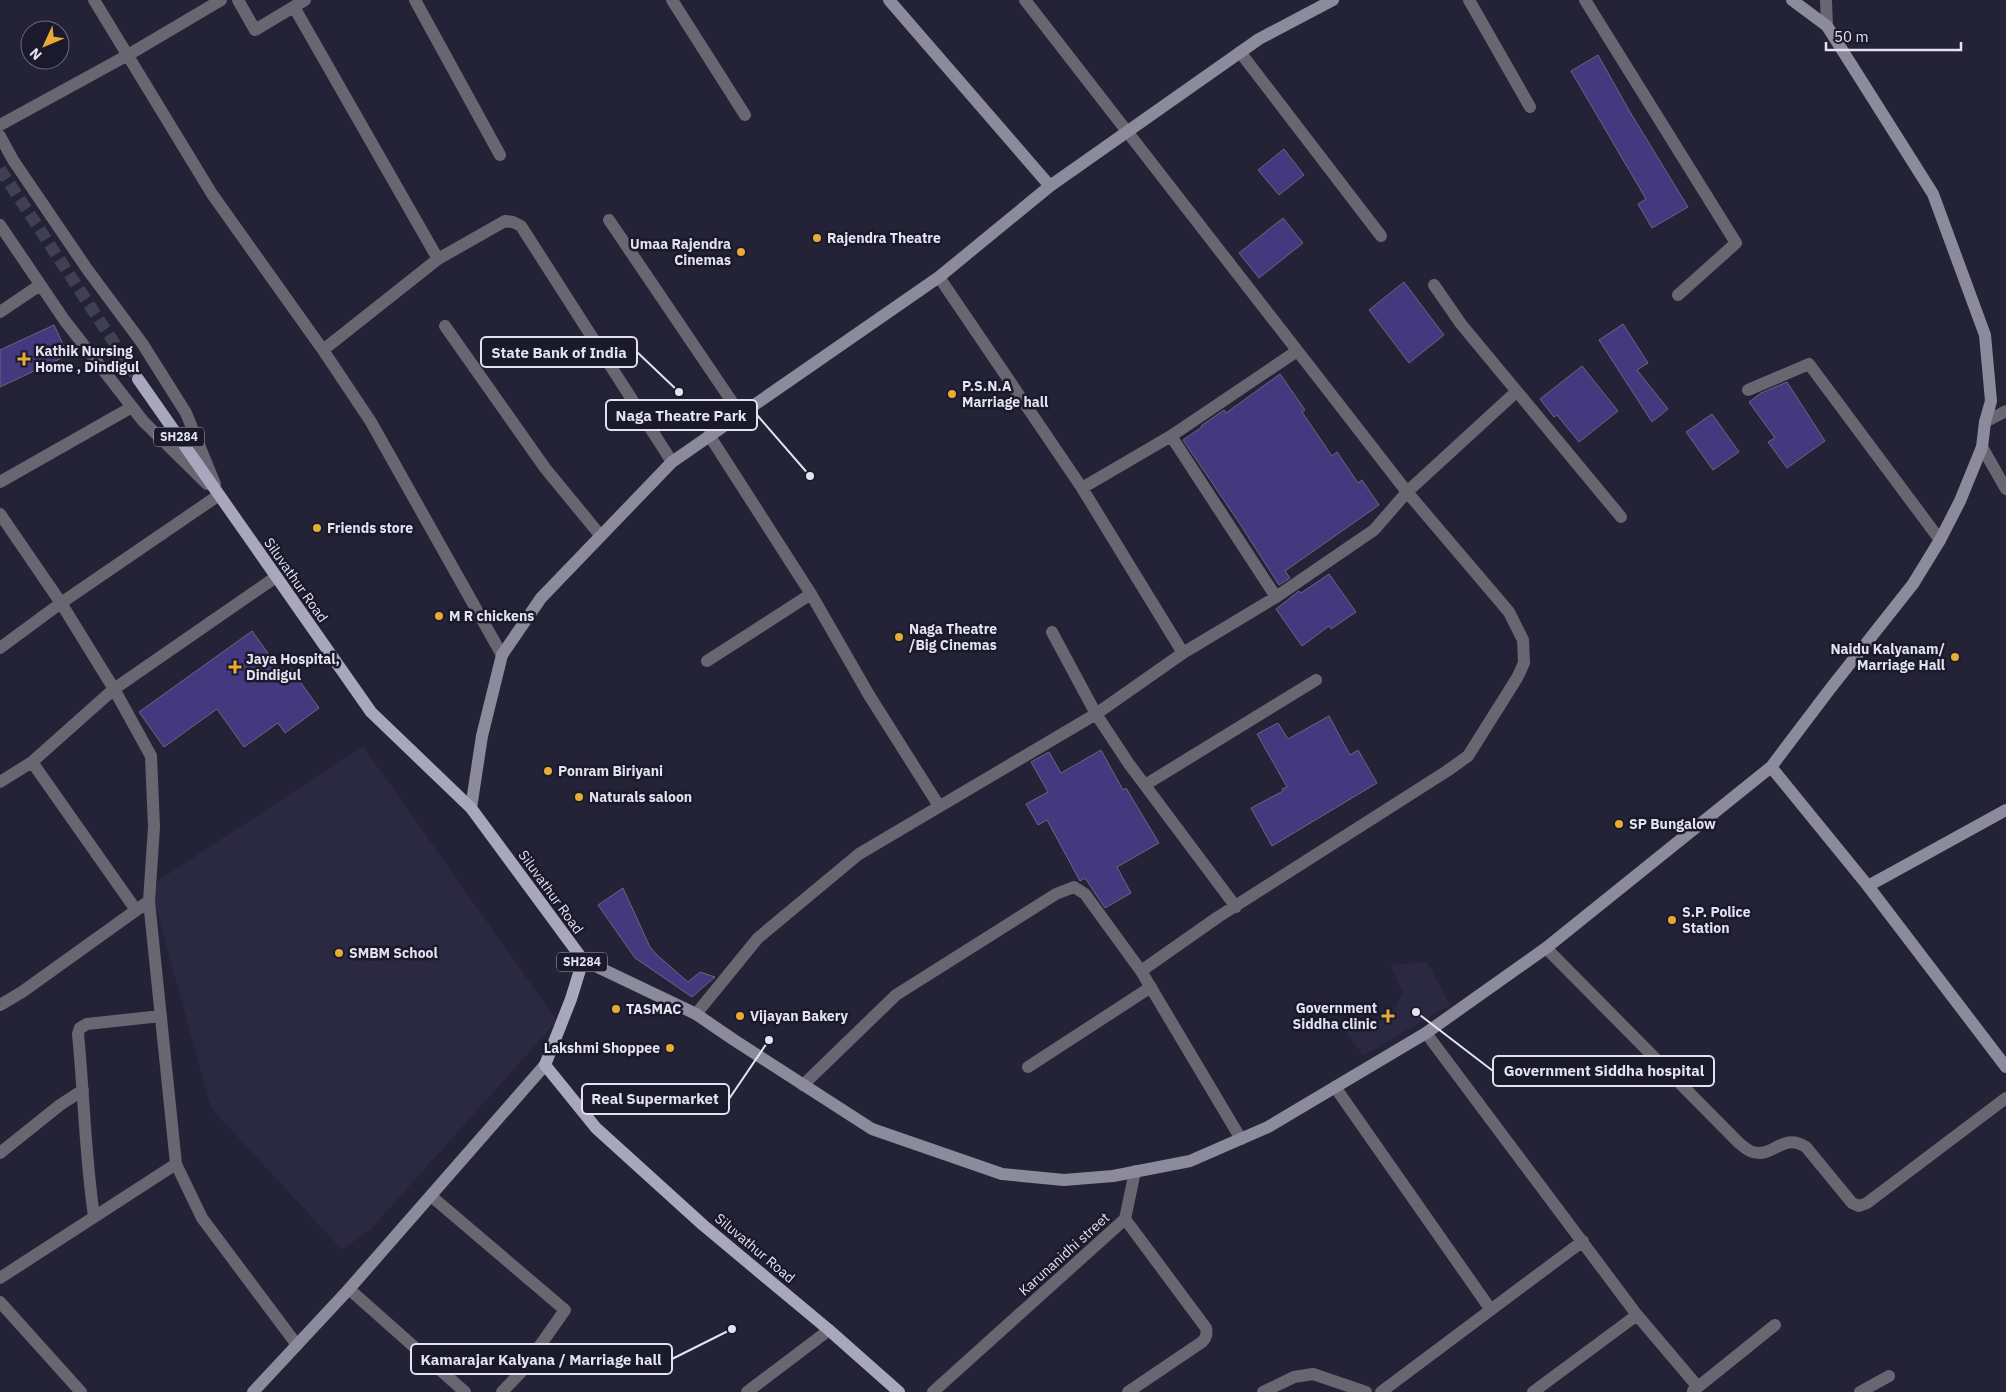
<svg xmlns="http://www.w3.org/2000/svg" width="2006" height="1392" font-family="'IBM Plex Sans',sans-serif">
  <style>
    .built { fill: #2b2842 }
    .building { fill: #44397e; stroke: #68677e }
    .lines { fill: none; stroke-linecap: round; stroke-linejoin: round }
    .primary-tunnel { stroke: #413f52; stroke-width: 12; stroke-dasharray: 12 6; stroke-linecap: butt }
    .street { stroke: #676671; stroke-width: 12 }
    .secondary { stroke: #8c8b9c; stroke-width: 12 }
    .primary { stroke: #a8a7bd; stroke-width: 12 }
    .poi-dot { fill: #e8ab37; stroke: #1b192c; stroke-width: 2 }
    .labels { text-anchor: middle; stroke-width: 5; stroke-linejoin: round; paint-order: stroke }
    .shield { fill: #1b192c; stroke: #a7a6b5; stroke-width: 1 }
    .shield-label { font-size: 12px; font-weight: bold; fill: #e3e3f0 }
    .poi-label { font-size: 14px; font-weight: bold; fill: #e3e3f0; stroke: #1b192c; text-anchor: start }
    .street-label { font-size: 14px; fill: #e3e3f0; stroke: #1b192c }
    .leader { fill: none; stroke: #e3e3f0; stroke-width: 2 }
    .callout-dot { fill: #e3e3f0; stroke: #1b192c; stroke-width: 2 }
    .callout { fill: #1b192c; stroke: #e3e3f0; stroke-width: 2 }
    .callout-label { font-size: 15px; text-anchor: middle; font-weight: bold; fill: #e3e3f0 }
  </style>
  <rect width="100%" height="100%" fill="#242236"/>
  <path class="built" d="M363,746l194,275 -186,208 -29,21 -131,-142 -61,-222z
    M1427,962l23,43 -87,51 -22,-32 49,-5 13,-27 -13,-27z"/>
  <path class="building" d="M1598,55l32,57 58,95 -36,21 -14,-24 8,-5 -75,-128z
    M1284,149l20,26 -25,20 -21,-25z
    M1283,218l20,25 -44,35 -20,-25z
    M1404,282l40,53 -35,28 -40,-53z
    M1623,324l25,39 -11,7 31,39 -16,13 -53,-82z
    M54,325l14,30 -68,32v-37z
    M1582,366l36,45 -39,31 -22,-27 -3,2 -14,-18z
    M1280,374l25,36 -3,2 30,44 5,-4 21,31 4,-3 17,25 -94,66 5,7 -11,7 -41,-64 -55,-81 19,-13 -1,-1 23,-16 2,3z
    M1787,382l38,59 -38,27 -19,-26 7,-4 -26,-36 12,-9z
    M1712,414l27,38 -26,18 -27,-38z
    M1329,574l27,38 -25,17 -2,-3 -27,20 -26,-37 23,-18 2,2z
    M252,631l31,43 8,-5 28,39 -34,25 -7,-10 -34,24 -27,-38 -53,38 -25,-35z
    M1329,716l21,39 8,-5 19,33 -105,63 -21,-38 32,-17 -1,-2 5,-2 -30,-53 21,-11 10,16z
    M1101,750l22,40 3,-2 33,55 -42,24 14,26 -26,15 -20,-30 -5,3 -33,-61 -9,5 -12,-21 22,-12 -17,-30 18,-10 12,21z
    M623,888l27,59 7,8 31,27 12,-10 15,5 -23,20 -57,-39 -37,-53z"/>
  <g class="lines">
    <path class="primary-tunnel" d="M0,169l138,210"/>
    <path class="street" d="M94,0l118,194 111,156 48,72 131,233
      M238,0l17,30 50,-30
      M415,0l85,155
      M672,0l73,115
      M1025,0l382,492 102,120 14,28 1,23 -7,15 -49,78 -21,15 -229,146 -77,54
      M1469,0l61,107
      M1585,0l151,243 -58,52
      M1826,0l1,26
      M294,7l144,252
      M1240,52l141,184
      M0,125l128,-70 93,-55
      M0,136l13,24 74,109 55,74 44,70 29,71
      M609,220l132,195
      M0,225l65,96 78,100 64,63
      M939,277l143,211 101,165
      M1434,285l27,39 160,193
      M0,312l40,-27
      M445,326l100,142 55,67
      M323,350l115,-91 67,-38 8,1 8,4 151,236
      M1748,390l61,-26 131,176
      M1985,422l21,-11
      M709,435l102,159 58,101 70,111
      M1171,436l105,161
      M1982,447l24,42
      M0,482l132,-75
      M1082,488l89,-52 126,-85
      M0,514l61,89 53,86 37,67 3,71 -5,74 27,263 26,54 95,127
      M1052,632l44,82 33,50 107,143
      M0,648l61,-45 158,-108
      M707,661l104,-67
      M32,762l104,148
      M0,782l32,-20 82,-73 162,-112
      M1145,785l171,-105
      M1546,948l193,195c4,3 9,8 14,9 21,6 29,-20 53,-5l46,56 7,3 8,-3 139,-105
      M0,1005l22,-13 127,-91
      M696,1014l62,-76 101,-84 237,-140 87,-61 93,-56 98,-67 33,-38 109,-100
      M1426,1033l211,282 61,72
      M1028,1067l123,-80
      M803,1085l93,-90 160,-101 18,-7 11,7 56,77 100,168
      M1335,1087l156,223
      M0,1153l60,-48 23,-15
      M431,1196l134,114 -43,61 -20,21
      M94,1216c-9,-60 -10,-121 -16,-182l2,-6 7,-4 74,-8
      M1125,1219l10,-48
      M0,1278l176,-114
      M349,1289l116,103
      M0,1302l81,90
      M1693,1391l82,-66
      M747,1392l82,-62
      M933,1392l192,-173 81,109c1,6 1,9 -4,14l-74,50
      M1263,1392l31,-15 19,-3 53,18
      M1381,1392l202,-151
      M1533,1392l104,-77
      M1860,1392l29,-16"/>
    <path class="secondary" d="M889,0l161,186
      M1771,767l59,-78 83,-105 27,-44 20,-39 22,-54 3,-25 6,-21 -6,-66 -52,-141 -106,-168 -35,-26
      M471,808l11,-72 20,-81 39,-57 131,-136 267,-185 111,-91 209,-147 74,-39
      M1868,886l138,-76
      M583,960l113,54 38,26 138,89 130,45 62,6 49,-4 77,-15 78,-34 158,-94 120,-85 225,-181 97,119 138,181
      M253,1392l96,-103 196,-224"/>
    <path class="primary" d="M138,379l233,333 100,96 112,152 -12,39 -26,66 51,63 107,97 126,105 70,62"/>
  </g>
  <g class="poi-dot">
    <circle cx="817" cy="238" r="5"/>
    <circle cx="741" cy="252" r="5"/>
    <path d="M21.5 351.5h5v5h5v5h-5v5h-5v-5h-5v-5h5z"/>
    <circle cx="952" cy="394" r="5"/>
    <circle cx="317" cy="528" r="5"/>
    <circle cx="439" cy="616" r="5"/>
    <circle cx="899" cy="637" r="5"/>
    <circle cx="1955" cy="657" r="5"/>
    <path d="M232.5 659.5h5v5h5v5h-5v5h-5v-5h-5v-5h5z"/>
    <circle cx="548" cy="771" r="5"/>
    <circle cx="579" cy="797" r="5"/>
    <circle cx="1619" cy="824" r="5"/>
    <circle cx="1672" cy="920" r="5"/>
    <circle cx="339" cy="953" r="5"/>
    <circle cx="616" cy="1009" r="5"/>
    <circle cx="740" cy="1016" r="5"/>
    <path d="M1385.5 1008.5h5v5h5v5h-5v5h-5v-5h-5v-5h5z"/>
    <circle cx="670" cy="1048" r="5"/>
  </g>
  <g class="labels">
    <g class="shield">
      <rect x="154" y="427.5" width="50" height="19" rx="4"/>
      <rect x="557" y="952.5" width="50" height="19" rx="4"/>
    </g>
    <g class="shield-label">
      <text x="179" y="441">SH284</text>
      <text x="582" y="966">SH284</text>
    </g>
    <g class="poi-label">
      <text x="827" y="243">Rajendra Theatre</text>
      <text x="731" y="249" text-anchor="end">Umaa Rajendra<tspan x="731" dy="16">Cinemas</tspan></text>
      <text x="35" y="356">Kathik Nursing<tspan x="35" dy="16">Home , Dindigul</tspan></text>
      <text x="962" y="391">P.S.N.A<tspan x="962" dy="16">Marriage hall</tspan></text>
      <text x="327" y="533">Friends store</text>
      <text x="449" y="621">M R chickens</text>
      <text x="909" y="634">Naga Theatre<tspan x="909" dy="16">/Big Cinemas</tspan></text>
      <text x="1945" y="654" text-anchor="end">Naidu Kalyanam/<tspan x="1945" dy="16">Marriage Hall</tspan></text>
      <text x="246" y="664">Jaya Hospital,<tspan x="246" dy="16">Dindigul</tspan></text>
      <text x="558" y="776">Ponram Biriyani</text>
      <text x="589" y="802">Naturals saloon</text>
      <text x="1629" y="829">SP Bungalow</text>
      <text x="1682" y="917">S.P. Police<tspan x="1682" dy="16">Station</tspan></text>
      <text x="349" y="958">SMBM School</text>
      <text x="1377" y="1013" text-anchor="end">Government<tspan x="1377" dy="16">Siddha clinic</tspan></text>
      <text x="626" y="1014">TASMAC</text>
      <text x="750" y="1021">Vijayan Bakery</text>
      <text x="660" y="1053" text-anchor="end">Lakshmi Shoppee</text>
    </g>
    <g class="street-label">
      <text transform="translate(296 580) rotate(55)" y="5">Siluvathur Road</text>
      <text transform="translate(551 892) rotate(54)" y="5">Siluvathur Road</text>
      <text transform="translate(755 1248) rotate(40)" y="5">Siluvathur Road</text>
      <text transform="translate(1064 1254) rotate(-42)" y="5">Karunanidhi street</text>
    </g>
  </g>
  <path class="leader" d="M679 392L637 352M810 476L757 415M1416 1012L1493 1071M769 1040L729 1099M732 1329L672 1359"/>
  <g class="callout-dot">
    <circle cx="679" cy="392" r="5"/>
    <circle cx="810" cy="476" r="5"/>
    <circle cx="1416" cy="1012" r="5"/>
    <circle cx="769" cy="1040" r="5"/>
    <circle cx="732" cy="1329" r="5"/>
  </g>
  <g class="callout">
    <rect x="481" y="337" width="156" height="30" rx="5"/>
    <rect x="606" y="400" width="151" height="30" rx="5"/>
    <rect x="1493" y="1056" width="221" height="30" rx="5"/>
    <rect x="582" y="1084" width="147" height="30" rx="5"/>
    <rect x="411" y="1344" width="261" height="30" rx="5"/>
  </g>
  <g class="callout-label">
    <text x="559" y="358">State Bank of India</text>
    <text x="681" y="421">Naga Theatre Park</text>
    <text x="1604" y="1076">Government Siddha hospital</text>
    <text x="655" y="1104">Real Supermarket</text>
    <text x="541" y="1365">Kamarajar Kalyana / Marriage hall</text>
  </g>
  <g transform="translate(45 45) rotate(226)"><circle r="24" fill="#1b192c" stroke="#6b6a7a"/>
  <path d="M0-4L9 19L0 12L-9 19Z" fill="#e8ab37"/>
  <text y="-8" font-size="14" font-weight="bold" text-anchor="middle" fill="#e3e3f0">N</text>
  </g>
  <path d="M1826 42v8h135v-8" fill="none" stroke="#e3e3f0" stroke-width="2.5"/>
  <text x="1834" y="42" font-size="15" fill="#e3e3f0" stroke="#1b192c" stroke-width="4" paint-order="stroke">50 m</text>
</svg>
